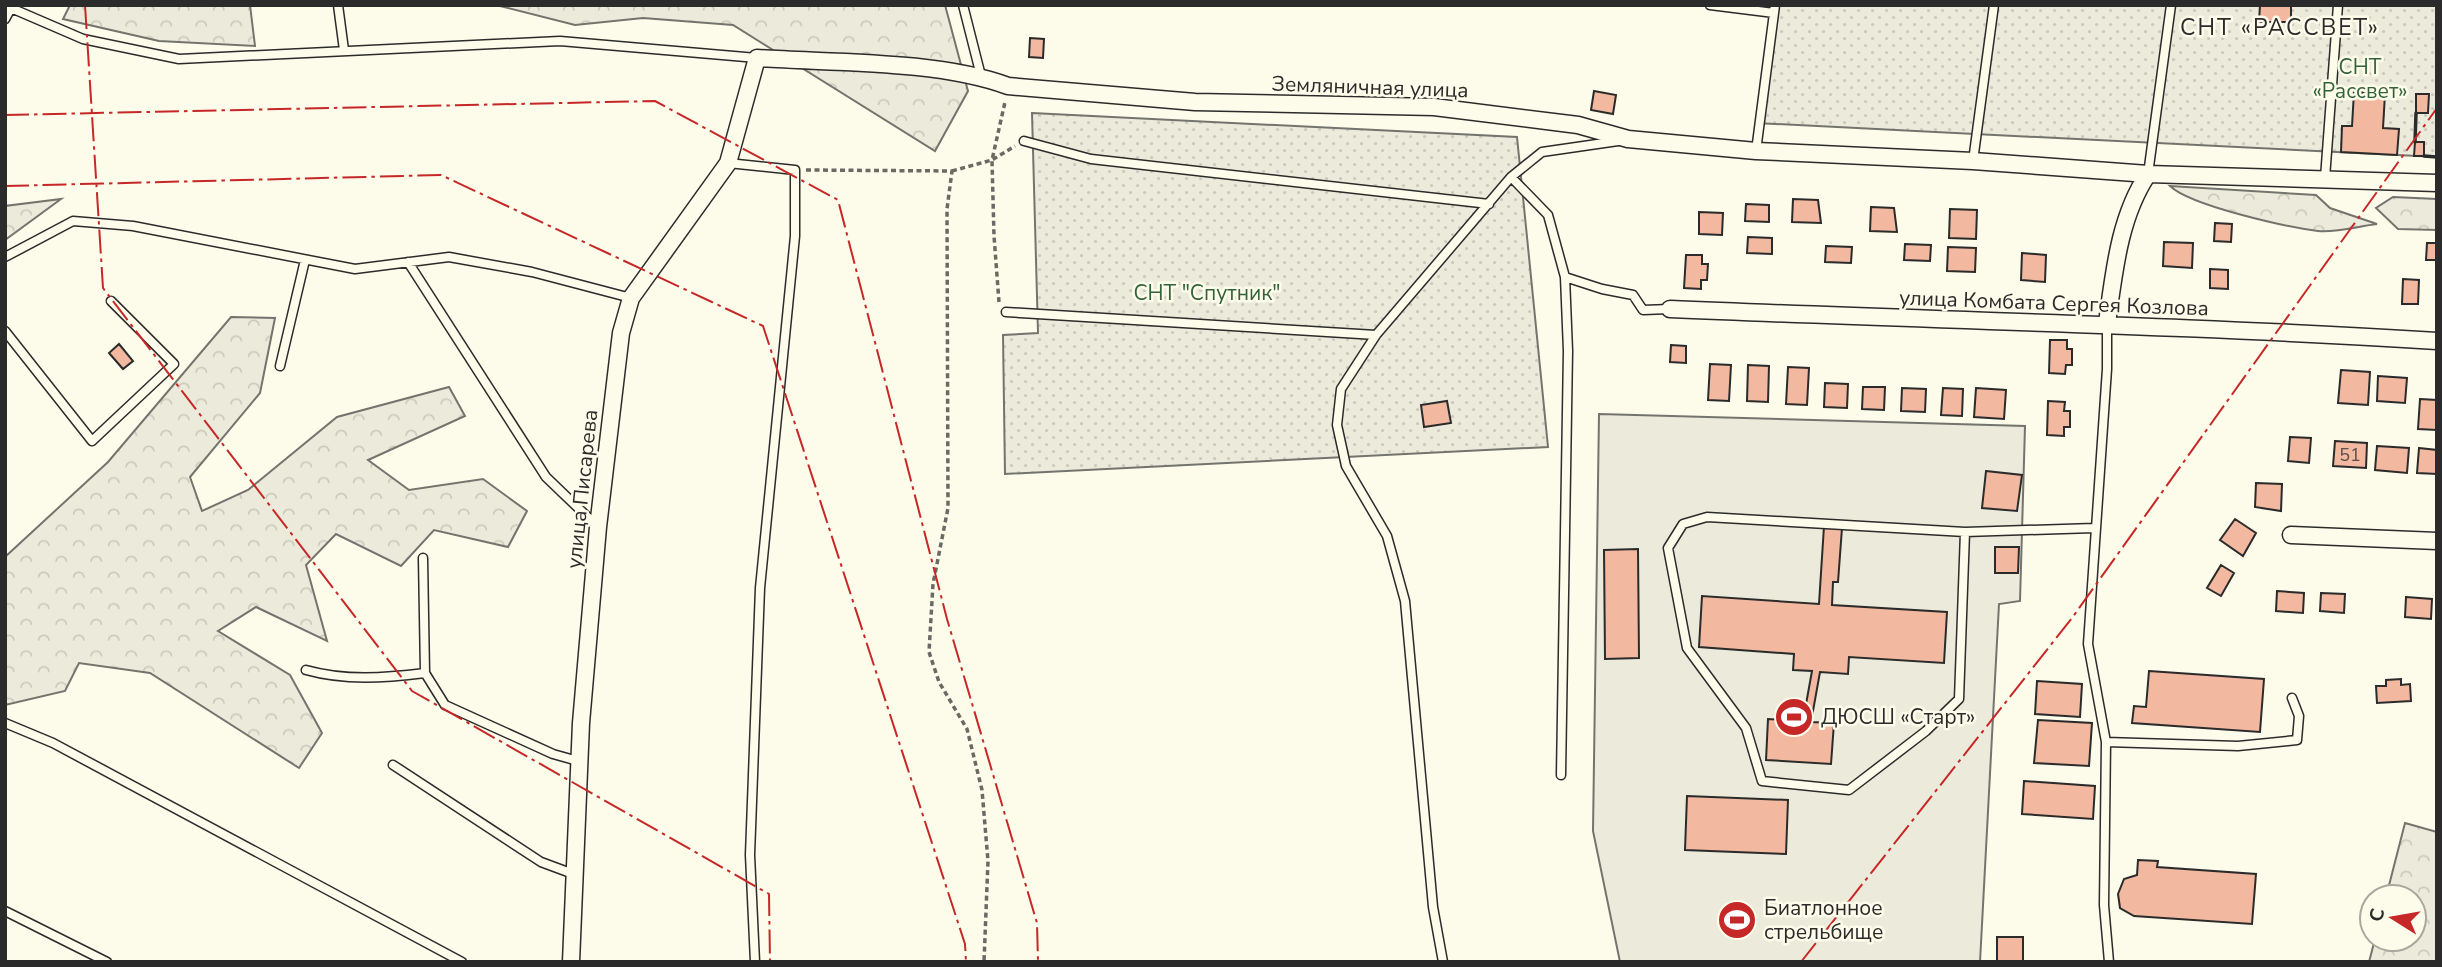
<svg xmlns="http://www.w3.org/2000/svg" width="2442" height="967" font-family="'Nunito Sans',sans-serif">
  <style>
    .forest { fill: url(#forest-crowns); stroke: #74746e; stroke-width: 2 }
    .garden { fill: url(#garden-dots); stroke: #74746e; stroke-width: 2 }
    .pitch { fill: #ecebdb; stroke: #74746e; stroke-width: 2 }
    .building { fill: #f2b8a0; stroke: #2b2b2b; stroke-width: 2 }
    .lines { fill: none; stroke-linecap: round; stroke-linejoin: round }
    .lane-casing { stroke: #2b2b2b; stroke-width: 11 }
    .street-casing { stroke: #2b2b2b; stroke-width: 19 }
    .path { stroke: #6a6964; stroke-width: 3.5; stroke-dasharray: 5 3.5; stroke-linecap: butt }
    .lane { stroke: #fdfbea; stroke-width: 8 }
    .street { stroke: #fdfbea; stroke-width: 16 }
    .wall { stroke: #2b2b2b; stroke-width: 3.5 }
    .power { stroke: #c62828; stroke-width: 2; stroke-dasharray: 24 5 3.5 5; stroke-linecap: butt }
    .labels { text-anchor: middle; stroke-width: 5; stroke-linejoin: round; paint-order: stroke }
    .number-label { font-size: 18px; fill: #5d4e48 }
    .park-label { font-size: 21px; fill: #34623c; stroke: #fdfbea }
    .street-label { font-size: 21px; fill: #2b2b2b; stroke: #fdfbea }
    .poi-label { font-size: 21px; fill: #2b2b2b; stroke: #fdfbea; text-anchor: start }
    .neighbourhood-label { font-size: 23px; letter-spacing: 2px; fill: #2b2b2b; stroke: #fdfbea }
  </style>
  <defs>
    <pattern id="forest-crowns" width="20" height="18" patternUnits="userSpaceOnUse" patternTransform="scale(1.75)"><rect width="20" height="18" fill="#ecebdb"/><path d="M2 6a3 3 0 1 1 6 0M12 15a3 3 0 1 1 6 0" fill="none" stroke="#cbcabc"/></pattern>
    <pattern id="garden-dots" width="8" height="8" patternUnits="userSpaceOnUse" patternTransform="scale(1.75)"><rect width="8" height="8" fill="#ecebdb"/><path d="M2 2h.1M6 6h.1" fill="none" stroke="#cbcabc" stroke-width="1.8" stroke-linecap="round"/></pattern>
  </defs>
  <rect width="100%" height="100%" fill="#fdfbea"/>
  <path class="forest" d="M70,5h180l5,41 -96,-5 -96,-22z
    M496,5h449l23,86 -33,60 -202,-126 -90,-7 -68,7z
    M2170,186l146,9 14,13 47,16c-18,2 -41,9 -59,7 -31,-4 -127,-25 -148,-45z
    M2393,197l44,2v31l-39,-1 -22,-21z
    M61,199l-56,41v-34z
    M231,317l44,1 -15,75 -70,84 12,34 46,-21 89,-73 112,-30 16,29 -97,44 41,30 74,-11 44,32 -19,36 -74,-17 -33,36 -65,-32 -30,31 21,76 -71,-34 -38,24 72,44 32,58 -23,35 -149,-95 -71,-10 -14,28 -60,14v-148l103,-95z
    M2405,823l32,9v130h-68l6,-23h39v-42h-28z"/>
  <path class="garden" d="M1775,5h662v152l-681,-34z
    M1032,113l485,24 31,310 -543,27 -2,-139 35,-2z"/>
  <path class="pitch" d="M1599,414l426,12 -5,175 -21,3 -19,358h-360l-27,-131z"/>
  <path class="building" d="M2260,5h31v17h-32z
    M1030,38l14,1 -1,19 -14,-1z
    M1594,91l22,4 -3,19 -22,-4z
    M2354,92l31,2 -2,34 16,1 -2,26 -56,-3 1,-26h10z
    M2416,94h13l-1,19h-12z
    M2415,142h9v14h-10z
    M1793,199l25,1 3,23 -29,-1z
    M1746,204l23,1v17l-24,-1z
    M1871,207l23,1 3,24 -27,-1z
    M1950,209l27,1 -1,29 -27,-1z
    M1699,212l24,1 -1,22 -23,-1z
    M2215,223l17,1 -1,18 -17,-1z
    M1748,237l24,1v16l-25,-1z
    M2164,242l29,1 -1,25 -29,-2z
    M2427,243h10v17h-11z
    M1905,244l26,1 -1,16 -26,-1z
    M1826,246l26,1 -1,16 -26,-1z
    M1948,247l28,1 -1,24 -28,-1z
    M2022,253l24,2 -1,27 -24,-2z
    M1686,255h16v9h6l-1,16h-6v9l-17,-1z
    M2210,269l18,1v19l-18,-1z
    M2403,279l16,1 -1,24h-16z
    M2050,340h17v9h5v16h-6l-1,9 -16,-1z
    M119,344l14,17 -10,8 -14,-16z
    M1671,345l15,1v17l-16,-1z
    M1710,364l21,1 -2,36 -21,-1z
    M1748,365l21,1 -1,36 -21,-1z
    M1788,367l21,1 -2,37 -21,-1z
    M2341,370l29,2 -2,33 -30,-2z
    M2378,376l29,2 -2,25 -28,-2z
    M1825,383l23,1 -1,24 -23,-1z
    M1863,387h22l-1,23 -22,-1z
    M1902,388l24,1 -1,23 -24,-1z
    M1943,388l20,1 -1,27 -21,-1z
    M1976,388l30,2 -2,29 -30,-2z
    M2420,399l17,1v30l-19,-1z
    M1447,401l4,22 -27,4 -3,-22z
    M2048,401l17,1 -1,9h6v16h-6v9l-17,-1z
    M2290,437l21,1 -2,25 -21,-2z
    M2335,441l32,2 -1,25 -33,-2z
    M2377,446l32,2 -2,25 -32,-3z
    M2419,448l18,2v24l-20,-1z
    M1986,471l36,4 -5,36 -35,-3z
    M2256,483l26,1 -1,27 -26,-4z
    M2235,519l21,14 -13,23 -23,-16z
    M1824,526l18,2 -4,54h-5l-1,23 115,7 -3,51 -95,-6 -1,17 -28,-2 -9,50 23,1 -3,41 -65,-4 2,-41 35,2 9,-50 -19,-1 1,-16 -95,-7 3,-51 117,8z
    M1995,547h24l-1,26h-23z
    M1638,549l1,109 -34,1 -1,-109z
    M2221,565l13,8 -13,23 -14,-8z
    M2277,591l27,2 -1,20 -27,-2z
    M2321,593l24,1 -1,19 -24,-2z
    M2406,597l26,2 -1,20 -26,-2z
    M2149,671l115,8 -4,53 -128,-9 2,-17 12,1z
    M2401,679v6l9,-1 1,17 -34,2 -1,-17h10v-6z
    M2037,681l45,3 -2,33 -45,-3z
    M2038,720l54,3 -3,43 -55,-3z
    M2024,781l71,5 -2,33 -71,-5z
    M1687,796l101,4 -2,54 -101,-4z
    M2138,860l20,1 -1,6 99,7 -4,50 -118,-8 -14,-8 -2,-14 6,-15 13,-4z
    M1997,937h26v25h-26z"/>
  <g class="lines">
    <defs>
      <path id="lane" d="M338,5l6,45
        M963,5l18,71
        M1710,5l64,8 1,-8
        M5,19l6,-11 72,31 96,20 381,-18 197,17
        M1024,141l67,18 398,45
        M1756,151l18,-138
        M1973,161l21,-156
        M728,163l67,7v66l-35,352 -10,267 5,107
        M2148,174l23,-169
        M1511,177l37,38 17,62 3,74 -7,424
        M2325,178l13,-173
        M5,257l68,-36 60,5 222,43 94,-12 83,15 99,26
        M408,262l138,215 52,50
        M1565,277l37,12 31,6 10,15 27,-1
        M1006,312l370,23
        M2107,323v46l-19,275 18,98 -2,163 5,57
        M5,331l87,110 82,-77 -63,-63
        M280,366l25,-106
        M1965,532l-258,-15 -24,7 -15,24 19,100 59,80 16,53 87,9 77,-59 33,-32 6,-167 129,-4
        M423,558l2,115
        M306,670c39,11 79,8 119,3l20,32 108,49 25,7
        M5,723l48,20 409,219
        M2106,742l132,4 59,-6 2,-24 -7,-18
        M393,765l148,97 35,13
        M5,911l102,51
        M1443,962l-10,-55 -28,-306 -18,-65 -41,-70 -9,-41 4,-36 35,-54 135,-158 31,-25 76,-11"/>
      <path id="street" d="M1670,309c255,11 511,16 767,32
        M2107,323c7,-50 12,-106 41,-149
        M2291,535l146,6
        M571,962l10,-239 17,-196 23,-194 10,-35 97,-135 29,-105c76,5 181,2 251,28l187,16 239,5 144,18 50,14 128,12 217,10 175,13 289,9"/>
    </defs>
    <use href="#lane" class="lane-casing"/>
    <use href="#street" class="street-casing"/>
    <path class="path" d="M806,170l146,1 -5,38 1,299 -15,76 -4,68 10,30 28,47 15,61 6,71 -4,101
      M952,171l40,-11 23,-14
      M999,302l-5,-66 -2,-76 13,-58"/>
    <use href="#lane" class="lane"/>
    <use href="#street" class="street"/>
    <path class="wall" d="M2415,142l1,-29
      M2424,156l13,1"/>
    <path class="power" d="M85,5l18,283 309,403 357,203 1,68
      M5,115l650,-14 183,99 109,419 90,304 1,39
      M5,186l436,-11 322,151 202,618 1,18
      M1801,962l271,-344 365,-510"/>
  </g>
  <defs>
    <symbol id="stadium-disc" viewBox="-11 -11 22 22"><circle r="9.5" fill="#c62828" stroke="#fdfbea"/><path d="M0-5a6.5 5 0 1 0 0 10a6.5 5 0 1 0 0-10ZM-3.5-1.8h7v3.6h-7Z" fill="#fff"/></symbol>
  </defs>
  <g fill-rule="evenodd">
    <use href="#stadium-disc" x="1772" y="695" width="44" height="44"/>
    <use href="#stadium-disc" x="1715" y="898" width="44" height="44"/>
  </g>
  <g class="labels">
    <g class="number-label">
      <text x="2350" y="461">51</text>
    </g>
    <g class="park-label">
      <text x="2360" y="74">СНТ<tspan x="2360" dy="24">«Рассвет»</tspan></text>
      <text x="1207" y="300">СНТ "Спутник"</text>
    </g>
    <g class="street-label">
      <text transform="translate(1370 87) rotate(2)" y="7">Земляничная улица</text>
      <text transform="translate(2054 303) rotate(2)" y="7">улица Комбата Сергея Козлова</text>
      <text transform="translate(582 489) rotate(-84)" y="7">улица Писарева</text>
    </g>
    <g class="poi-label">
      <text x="1821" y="724">ДЮСШ «Старт»</text>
      <text x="1764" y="915">Биатлонное<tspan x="1764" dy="24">стрельбище</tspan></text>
    </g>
    <g class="neighbourhood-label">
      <text x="2280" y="35">СНТ «РАССВЕТ»</text>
    </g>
  </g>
  <rect width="2442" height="967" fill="none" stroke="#2b2b2b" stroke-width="14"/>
  <g transform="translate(2393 918) rotate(281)"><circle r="33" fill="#fdfbea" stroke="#a9a89e" stroke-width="2"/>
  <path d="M0-5L12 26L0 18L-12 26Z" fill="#c62828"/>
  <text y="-10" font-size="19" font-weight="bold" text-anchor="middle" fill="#2b2b2b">С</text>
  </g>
</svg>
